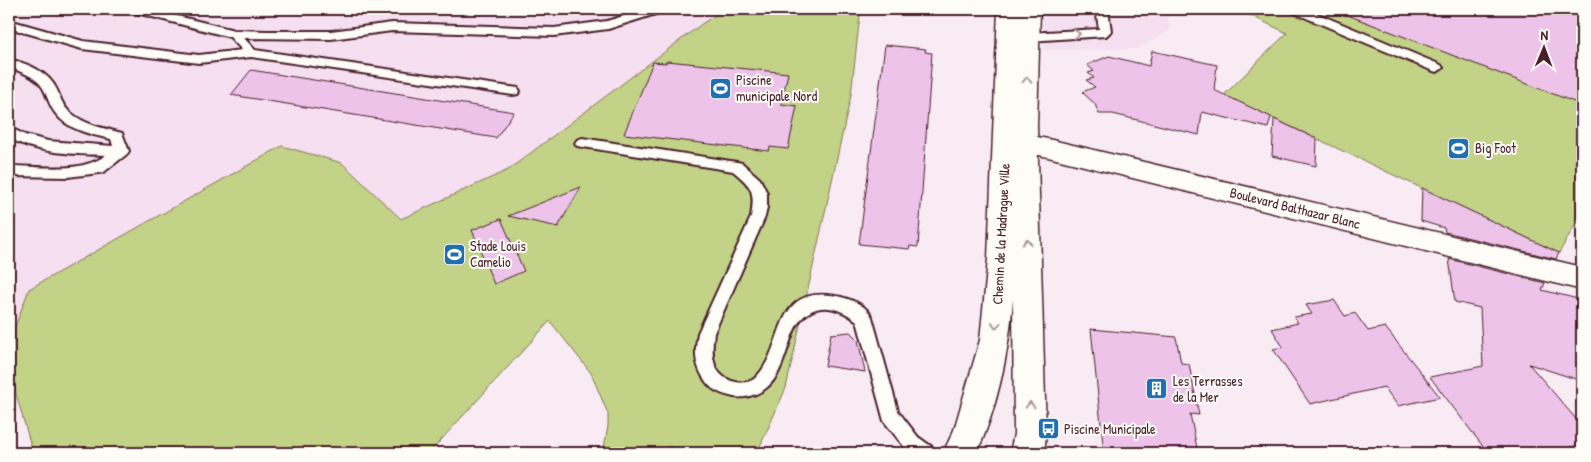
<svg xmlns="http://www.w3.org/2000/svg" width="1591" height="462" font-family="'Patrick Hand',sans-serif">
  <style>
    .built { fill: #f5dff0 }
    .green { fill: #c2d286; stroke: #867858 }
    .building { fill: #edc3ea; stroke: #4a1f2b }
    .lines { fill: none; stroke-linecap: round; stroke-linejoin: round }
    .service-casing { stroke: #4a1f2b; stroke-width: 4 }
    .minor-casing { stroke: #4a1f2b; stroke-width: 3 }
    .tertiary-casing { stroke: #4a1f2b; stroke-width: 3 }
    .service { fill: #fdfcf7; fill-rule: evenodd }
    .minor { fill: #fdfcf7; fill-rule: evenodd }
    .tertiary { fill: #fdfcf7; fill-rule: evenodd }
    .oneway { stroke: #ac999b }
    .labels { text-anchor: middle; stroke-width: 4; stroke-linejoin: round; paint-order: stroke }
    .poi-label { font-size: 14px; fill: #4a1f2b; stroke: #fdfcf7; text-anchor: start }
    .street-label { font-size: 14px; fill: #4a1f2b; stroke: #fdfcf7 }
  </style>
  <rect width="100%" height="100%" fill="#f8ebf3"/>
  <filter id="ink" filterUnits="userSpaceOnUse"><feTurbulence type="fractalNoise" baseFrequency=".02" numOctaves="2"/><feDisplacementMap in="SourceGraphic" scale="10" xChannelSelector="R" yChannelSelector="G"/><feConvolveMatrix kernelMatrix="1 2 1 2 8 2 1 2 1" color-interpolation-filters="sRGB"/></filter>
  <g filter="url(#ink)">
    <path class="built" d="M9,9h716l-22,14 -195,147 -16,8 -91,41 -59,-56 -333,173z
      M1042,9h124l4,22 -34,18 -92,1z"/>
    <path class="green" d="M725,9h134l1,6 -9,80 -65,293 -29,65h-68l-21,-7 -4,7h-61l5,-27v-12l-17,-41 -41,-52 -121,132h-396l-24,-83v-34l3,-1 17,-46 253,-143 60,17 59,56 107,-49 195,-147z
      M1237,9h260l85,31v173l-23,40 -335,-158 63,-62z"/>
    <path class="building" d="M1337,9h245v96l-245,-94z
      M885,45l41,4 -1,3 7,1 -14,194 -8,-1 -1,3 -50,-5z
      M1152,51l65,14 -3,25 57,27 -3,11 -66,-16 -3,23 -86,-21h-14l-4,-10 -13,-12 13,-5 -9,-7 8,-2 -6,-5 6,-2 -7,-6 22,-9 40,10z
      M667,61l121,12 -7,31 16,2 -9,43 -18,-2 -1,4 -145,-17 29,-72 13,1z
      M251,70l263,42 -18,26 -265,-43z
      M1274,119l43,20 -1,27 -44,-10z
      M581,187l-23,40 -50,-11z
      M1422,188l137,65 -3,6 -111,-27 -1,-4 -23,-7z
      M501,219l23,52 -30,13 -22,-54z
      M1449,259l96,24 -3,7 40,10v81l-53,-17 53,62v18l-33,9h-61l-58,-76 53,-11 -3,-58 -25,-6z
      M1334,300l11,16 10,-3 13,18 17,-4 55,70 -42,9 -14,-19 -74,17 -37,-55 10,-2 -11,-18 26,-6 -4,-6 18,-3 -6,-9z
      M1091,329l85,8 5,26 8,1 10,51 -9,-1 8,39h-94z
      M850,332l8,8 7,32 -40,-6 6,-32z"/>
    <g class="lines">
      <defs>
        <path id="service" d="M131,9h18l85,21 33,1h64l61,-8 162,5 53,-7 40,-12h17l-2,3 -54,17 -54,7 -162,-5 -61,8 -87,-1 11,12 263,38 2,3 -2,3 -5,1 -262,-38 -52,6 -117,-14 -73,-21v-8l74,21 116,14 43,-5 -12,-13 -97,-25z
          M1096,9h12l3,22 -5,5 -78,5 -6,-4 6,-4 71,-4z
          M1290,9h16l135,56 2,3 -6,4 -4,-1 -141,-59z
          M9,59c19,5 39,12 48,31 4,9 6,17 14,23 14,12 33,15 51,20l7,18 -2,3 -23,18 -5,1 -31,4 -59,-1v-10c30,0 72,8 97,-11 -32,-1 -68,-1 -97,-17v-11l16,8 23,6 65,5 -2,-7c-18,-4 -43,-9 -55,-25 -6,-7 -8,-16 -12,-24 -6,-13 -23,-18 -35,-23z
          M582,138l155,24 5,1 18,16 7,14v14l-2,10 -51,116c-3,21 -3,44 22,49 6,1 12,1 18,-3 34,-30 15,-98 87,-82 12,3 25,8 31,20l26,94 20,26 14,10 3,6h-23l-6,-4 -22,-28 -27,-100c-14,-11 -33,-19 -49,-8 -25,16 -17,67 -52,81 -9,3 -13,4 -22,3 -14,-3 -24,-7 -31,-20 -9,-15 -8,-28 -5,-44l53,-116c4,-25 2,-30 -18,-46l-156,-25 -2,-3 2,-3z"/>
        <path id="minor" d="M1006,131l42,8 534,128v23l-534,-133 -51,-11 -4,-6 4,-6z"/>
        <path id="tertiary" d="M998,9h42l-3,117 9,308 -2,19h-34l4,-19 -1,-135c-4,52 -15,107 -36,154h-34l11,-23 26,-90 8,-81z"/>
      </defs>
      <use href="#service" class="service-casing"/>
      <use href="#minor" class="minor-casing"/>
      <use href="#tertiary" class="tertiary-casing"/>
      <use href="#service" class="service"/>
      <use href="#minor" class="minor"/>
      <use href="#tertiary" class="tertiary"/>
    </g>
    <defs><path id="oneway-chevron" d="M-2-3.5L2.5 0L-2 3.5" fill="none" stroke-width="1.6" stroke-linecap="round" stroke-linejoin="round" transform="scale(1.25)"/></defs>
    <g class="oneway">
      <use href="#oneway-chevron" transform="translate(1077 34) rotate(-3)"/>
      <use href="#oneway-chevron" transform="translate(1027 80) rotate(-88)"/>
      <use href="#oneway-chevron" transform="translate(1027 242) rotate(-91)"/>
      <use href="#oneway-chevron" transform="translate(996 325) rotate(95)"/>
      <use href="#oneway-chevron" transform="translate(1030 405) rotate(-91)"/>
    </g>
  </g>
  <defs>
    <symbol id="stadium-square" viewBox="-11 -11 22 22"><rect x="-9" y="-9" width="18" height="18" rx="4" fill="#1f6fb2" stroke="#fdfcf7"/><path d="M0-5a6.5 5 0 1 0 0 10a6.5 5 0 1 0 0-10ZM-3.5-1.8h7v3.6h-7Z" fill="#fff"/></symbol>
    <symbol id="building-square" viewBox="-11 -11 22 22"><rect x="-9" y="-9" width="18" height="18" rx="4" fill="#1f6fb2" stroke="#fdfcf7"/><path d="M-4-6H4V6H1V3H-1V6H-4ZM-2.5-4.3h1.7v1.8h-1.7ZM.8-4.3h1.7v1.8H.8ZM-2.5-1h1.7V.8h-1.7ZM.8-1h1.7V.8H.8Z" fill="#fff"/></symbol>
    <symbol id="bus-square" viewBox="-11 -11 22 22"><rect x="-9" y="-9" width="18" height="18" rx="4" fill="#1f6fb2" stroke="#fdfcf7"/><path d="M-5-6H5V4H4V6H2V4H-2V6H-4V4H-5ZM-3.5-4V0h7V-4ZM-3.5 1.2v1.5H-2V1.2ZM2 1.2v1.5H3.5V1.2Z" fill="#fff"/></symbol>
  </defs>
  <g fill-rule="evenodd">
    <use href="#stadium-square" x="708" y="76" width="25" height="25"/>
    <use href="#stadium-square" x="1446" y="136" width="25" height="25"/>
    <use href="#stadium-square" x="442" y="242" width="25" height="25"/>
    <use href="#building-square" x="1144" y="376" width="25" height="25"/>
    <use href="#bus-square" x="1036" y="416" width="25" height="25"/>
  </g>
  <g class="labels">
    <g class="poi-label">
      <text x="736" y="85">Piscine<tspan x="736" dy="16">municipale Nord</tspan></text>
      <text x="1475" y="153">Big Foot</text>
      <text x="470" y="251">Stade Louis<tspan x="470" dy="16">Camelio</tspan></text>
      <text x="1173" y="386">Les Terrasses<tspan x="1173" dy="16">de la Mer</tspan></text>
      <text x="1064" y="434">Piscine Municipale</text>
    </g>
    <g class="street-label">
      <text transform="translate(1295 208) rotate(14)" y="5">Boulevard Balthazar Blanc</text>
      <text transform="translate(1001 234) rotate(-87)" y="5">Chemin de la Madrague Ville</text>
    </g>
  </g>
  <rect width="1591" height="462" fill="none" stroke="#fdfcf7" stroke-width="30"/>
  <rect x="15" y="15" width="1561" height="432" fill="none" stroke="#4a1f2b" stroke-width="2" filter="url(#ink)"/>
  <g transform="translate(1544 48) rotate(1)" stroke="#fdfcf7" stroke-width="4" paint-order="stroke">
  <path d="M0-4L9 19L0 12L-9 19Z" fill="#4a1f2b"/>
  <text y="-8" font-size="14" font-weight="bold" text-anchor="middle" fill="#4a1f2b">N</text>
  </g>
</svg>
